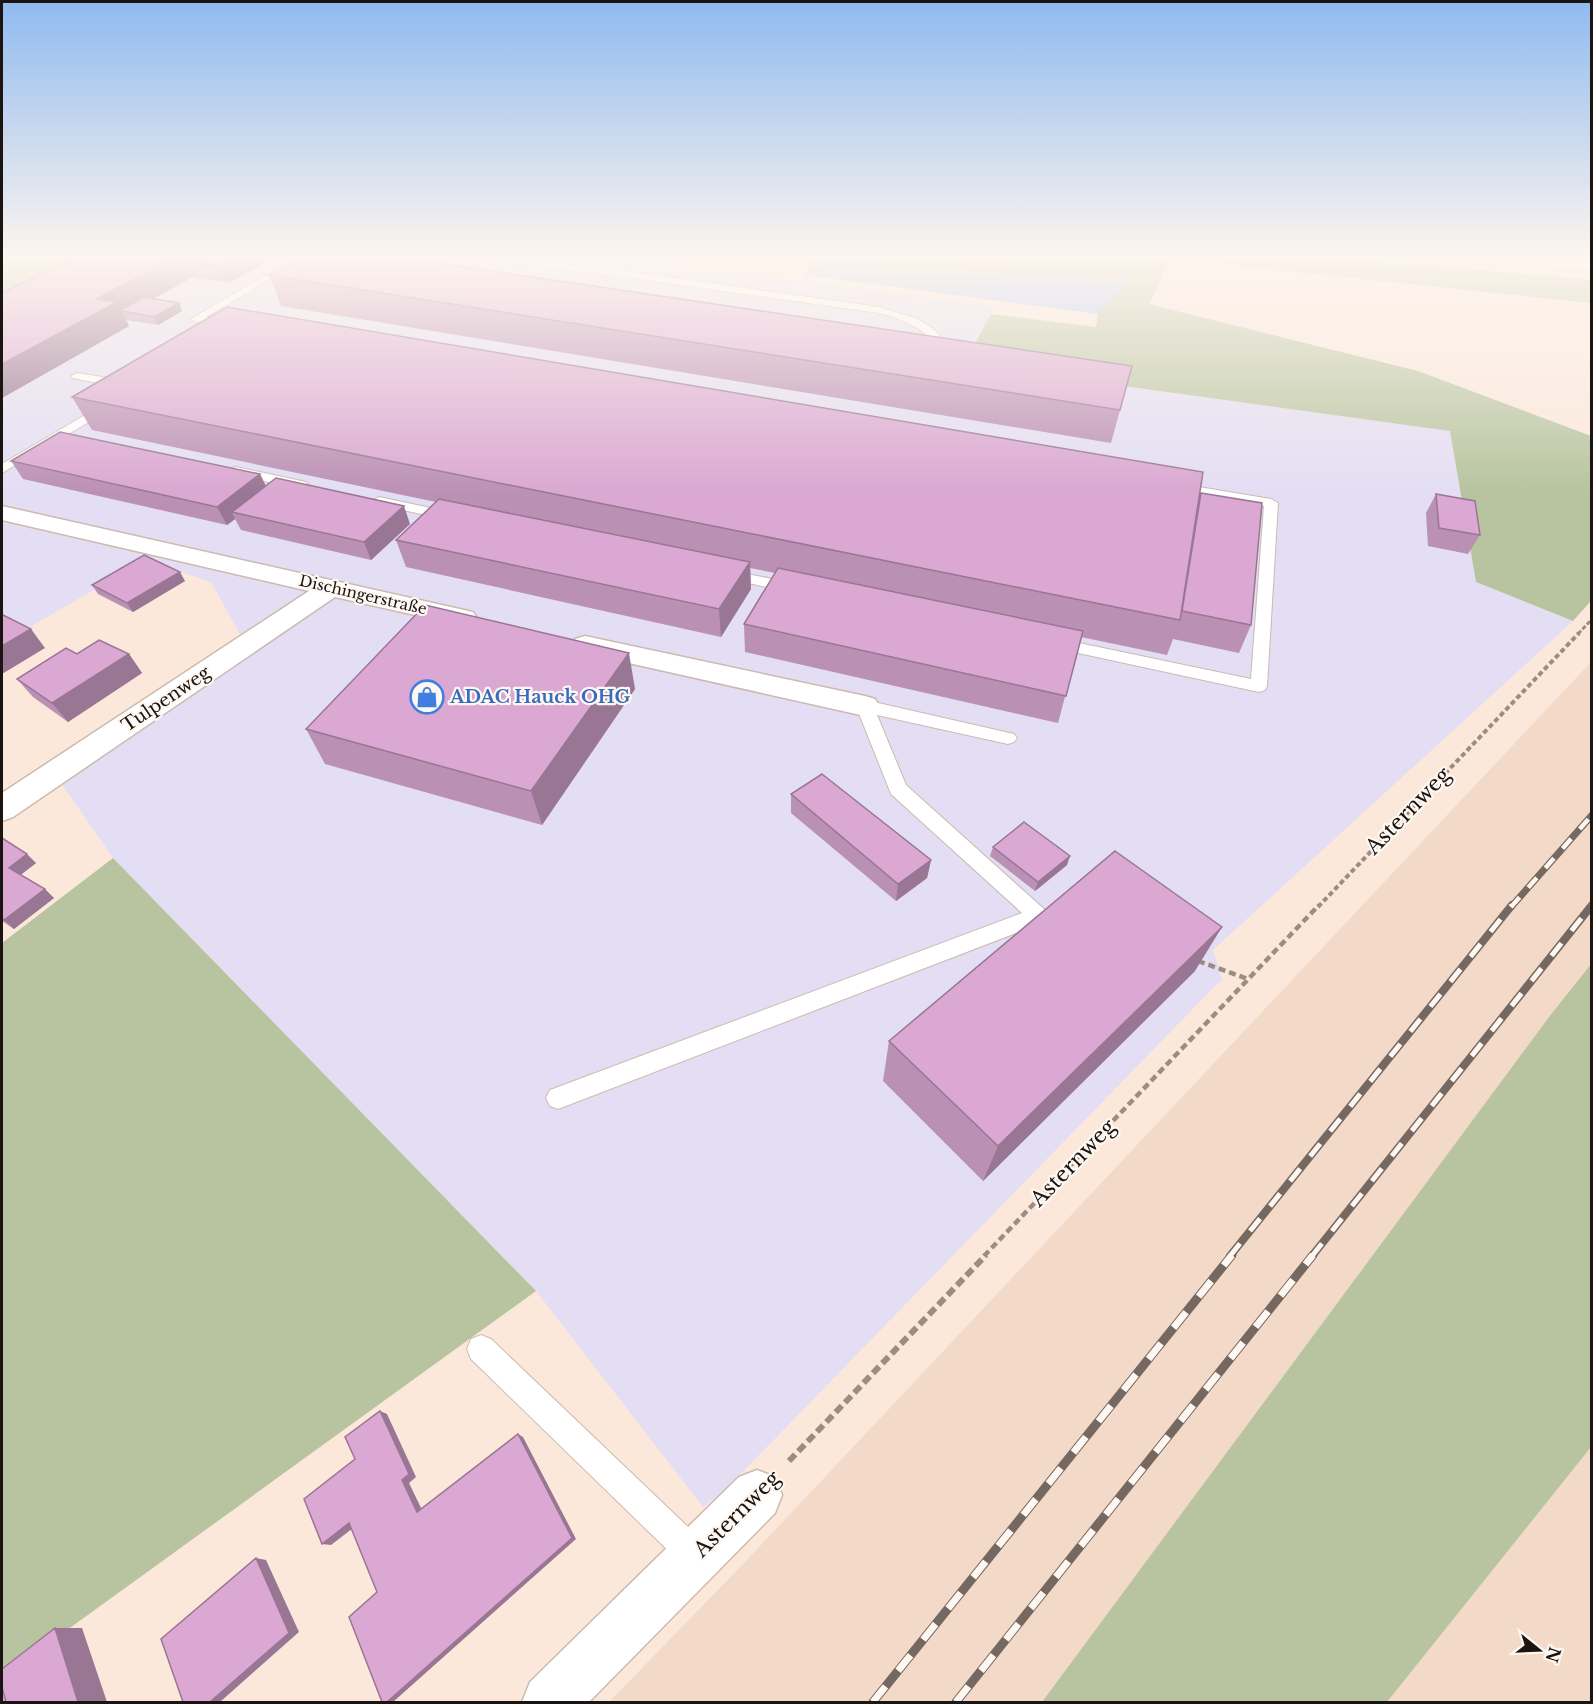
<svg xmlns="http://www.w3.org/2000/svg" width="1593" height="1704" font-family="'Libre Baskerville',serif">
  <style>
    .built { fill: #f3dac8 }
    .industrial { fill: #e3def4 }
    .green { fill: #b7c49f }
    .water { fill: #abc4fa }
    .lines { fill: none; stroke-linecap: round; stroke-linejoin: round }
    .lane-casing { stroke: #ccbaae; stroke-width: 2 }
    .street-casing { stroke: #ccbaae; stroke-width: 3 }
    .highway-casing { stroke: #ccbaae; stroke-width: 3 }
    .path-far3 { stroke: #9b8d84; stroke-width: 3; stroke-dasharray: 4.5 2; stroke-linecap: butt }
    .path-far2 { stroke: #9b8d84; stroke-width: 4; stroke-dasharray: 5 3; stroke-linecap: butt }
    .path-far1 { stroke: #9b8d84; stroke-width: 4.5; stroke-dasharray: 7 4; stroke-linecap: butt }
    .path { stroke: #9b8d84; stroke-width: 6; stroke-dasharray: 9 4.5; stroke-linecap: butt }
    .lane { fill: #fff; fill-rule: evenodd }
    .street { fill: #fff; fill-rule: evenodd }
    .highway { fill: #fff; fill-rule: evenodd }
    .rail-far2-casing { stroke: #746861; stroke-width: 7 }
    .rail-far1-casing { stroke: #746861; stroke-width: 8 }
    .rail-casing { stroke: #746861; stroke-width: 9 }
    .rail-far2 { stroke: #fff7f2; stroke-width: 4.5; stroke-dasharray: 13; stroke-linecap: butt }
    .rail-far1 { stroke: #fff7f2; stroke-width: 5; stroke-dasharray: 16; stroke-linecap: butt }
    .rail { stroke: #fff7f2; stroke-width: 7; stroke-dasharray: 20; stroke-linecap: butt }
    .wall { fill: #bb90b5 }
    .shaded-wall { fill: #997693 }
    .building { fill: #daa8d2; stroke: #997693; stroke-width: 1.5 }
    .labels { text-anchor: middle; stroke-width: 4.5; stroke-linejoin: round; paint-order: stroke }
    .far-street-label { font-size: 15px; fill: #1b1410; stroke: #fff7f2 }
    .shop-label { font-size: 18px; font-weight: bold; fill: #366cbe; stroke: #fff7f2; text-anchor: start }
    .street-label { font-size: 18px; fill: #1b1410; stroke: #fff7f2 }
    .near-street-label { font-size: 21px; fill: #1b1410; stroke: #fff7f2 }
  </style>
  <rect width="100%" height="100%" fill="#fbe8db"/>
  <path class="built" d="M1591,662v302l-42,53 -507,685h-433l136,-140z
    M1591,1447v255h-204z"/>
  <path class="industrial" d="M2,256h618l375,51 -31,57 486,67 26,151 97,39 -360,329 9,29 -500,514 -19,14 -167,-216 -423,-433 -51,-74 189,-130 -40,-72 -65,-22 -144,83z"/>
  <path class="green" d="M2,256h116l-116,57z
    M620,256h704l267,24v23l-420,-44 -22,45 269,67 173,65v165l-18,20 -97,-39 -26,-151 -486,-67 27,-50 105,13 2,-13 29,-34 -318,-16 -134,-3z
    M113,858l423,433 -534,386v-734z
    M1591,964v483l-204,255h-345l507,-685z"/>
  <path class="water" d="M809,264l319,16 -30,34 -294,-39z"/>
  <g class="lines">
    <defs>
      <path id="lane" d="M298,256h11l-103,61 27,5v4l-37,-4 -5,-3z
        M469,256h26l144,17 240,34 39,12 14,9 17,16 -7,16 -6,3 -6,-3 7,-16c-17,-17 -35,-25 -58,-31l-240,-34 -165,-20z
        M77,373l50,8 6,4 -6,4 -54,-11 -2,-2z
        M107,402l4,1v6l-109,64v-9z
        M236,467l70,15 2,3 -7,4 -70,-15 -2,-3 2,-3z
        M1175,483l96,16 7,4 -11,183 -2,4 -6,2 -204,-44 -8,-5 8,-5 196,41 13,-173 -94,-16 -2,-3z
        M379,497l71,15 7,4 -7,4 -76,-16 -2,-3z
        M726,570l68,13 8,5 -8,5 -73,-16 -2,-3z
        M865,700l149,34 3,4 -3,4 -6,2 -131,-29 29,70 139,125 3,6 -3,6 -487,187 -8,-3 -4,-8 4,-8 472,-177 -131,-119 -35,-88 3,-4z
        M481,1335l10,4 216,206 5,11 -5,11 -11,5 -11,-5 -214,-208 -4,-10 4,-10z"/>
      <path id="street" d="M2,506l462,104 9,2 4,6 -4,6 -9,2 -129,-29 -322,220 -11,4v-28l307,-202 -307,-71z
        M585,636l280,60 10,3 4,7 -4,7 -10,3 -290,-65 -4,-6 4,-6z
        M757,1470l18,7 7,18 -7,18 -186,189h-67l8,-20 209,-205z"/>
      <path id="highway" d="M1430,256h78l84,5v10l-154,-10z"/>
    </defs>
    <use href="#lane" class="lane-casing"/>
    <use href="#street" class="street-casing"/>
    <use href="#highway" class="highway-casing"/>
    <path class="path-far3" d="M1578,634l14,-15"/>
    <path class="path-far2" d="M1318,907l261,-274"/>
    <path class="path-far1" d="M1198,961l50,18
      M984,1256l335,-351"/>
    <path class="path" d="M789,1461l197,-206"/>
    <use href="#lane" class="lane"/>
    <use href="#street" class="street"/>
    <use href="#highway" class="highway"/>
    <defs>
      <path id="rail-far2" d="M1511,907l81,-92"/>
      <path id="rail-far1" d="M1230,1256l282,-351
        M1312,1256l280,-351"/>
      <path id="rail" d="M873,1702l359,-447
        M956,1702l357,-447"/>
    </defs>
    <use href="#rail-far2" class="rail-far2-casing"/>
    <use href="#rail-far1" class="rail-far1-casing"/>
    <use href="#rail" class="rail-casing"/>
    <use href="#rail-far2" class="rail-far2"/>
    <use href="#rail-far1" class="rail-far1"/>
    <use href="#rail" class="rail"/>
  </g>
  <path class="wall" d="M79,256h187l2,5 -39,22 -33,-5 -1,-2 -42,23 26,4 3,8 -24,14 -32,-5 3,6 -127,72v-105z
    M269,275l863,91 -21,77 -830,-137z
    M72,397l1127,100 52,128 -12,28 -66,-14 -6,16 -86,-18 -23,86 -313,-71 -1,-28 31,-51 -25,-5 1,21 -30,48 -315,-70 -10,-27 40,-38 -344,-72z
    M11,461l249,13 6,12 144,38 -39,36 -130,-30 -6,-11 -8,6 -204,-46z
    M1436,494l44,41 -12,19 -40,-8 -2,-33z
    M185,581l-52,31 -35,-18 -6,-9z
    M77,654h52l13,19 -74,49 -35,-25 -16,-18z
    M635,689l-93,136 -217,-61 -19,-35z
    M791,794l140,66 -4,18 -31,23 -105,-88z
    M2,838l34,25 -16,12 34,23 -40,31 -12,-8z
    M993,847l74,18 -32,26 -45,-35z
    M1195,971l-212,210 -100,-100 6,-40z"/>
  <path class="shaded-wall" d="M178,256h53l-43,6 7,14 -67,36 -6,-1 7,15 -127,72v-34l94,-65z
    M243,256h23l2,5 -39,22 -7,-16z
    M179,303l3,8 -24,14 -4,-8z
    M260,474l9,19 -37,19 3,7 -8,6 -10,-18z
    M404,506l6,18 -39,36 -7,-18z
    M750,562l1,27 -30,48 -2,-28z
    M180,572l5,9 -52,31 -6,-9z
    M31,629l14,19 -43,26v-28z
    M629,653l6,36 -93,136 -11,-34z
    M129,654l13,19 -74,49 -16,-19z
    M27,854l9,9 -18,14 -9,-9z
    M1070,856l-3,9 -32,26 3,-9z
    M931,860l-4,18 -31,23 2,-17z
    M45,889l9,9 -40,31 -10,-9z
    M1222,927l-27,44 -212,210 15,-35z
    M380,1411l7,3 29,63 -7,6 15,31 -7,-2 -15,-32z
    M518,1434l5,3 53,102 -183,163h-6z
    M349,1523l8,2 -26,20 -9,-1z
    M256,1558l10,2 33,72 -79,70h-10z
    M55,1628h27l25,74h-29z"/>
  <path class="building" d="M79,256h99l-82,43 21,3 -115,62v-71z
    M200,256h43l-21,11 -34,-5z
    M303,256h88l741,110 -12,44 -851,-135z
    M144,297l35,6 -25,14 -32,-6 -1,-1z
    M227,307l976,165 -23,148 -1108,-223z
    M60,432l200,42 -43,33 -206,-46z
    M276,478l128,28 -40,36 -132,-30z
    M1201,493l61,10 -11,122 -69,-14z
    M1436,494l39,7 5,34 -41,-7z
    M439,499l311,63 -31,47 -323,-69z
    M144,555l36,17 -53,31 -35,-18z
    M778,568l305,63 -17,65 -322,-72z
    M425,605l204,48 -98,138 -225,-62z
    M3,615l28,14 -29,17v-30z
    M99,640l30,14 -77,49 -35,-24 49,-31 11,6z
    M822,774l109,86 -33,24 -107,-90z
    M1024,822l46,34 -32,26 -45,-35z
    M2,838l25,16 -18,14 36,21 -41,31 -2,-2z
    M1115,851l107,76 -224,219 -109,-105z
    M380,1411l29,63 -7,6 15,32 101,-78 54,104 -185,164h-5l-33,-85 28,-25 -28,-69 -27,21 -18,-45 51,-40 -10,-22z
    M256,1558l33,75 -79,69h-27l-22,-63z
    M55,1628l23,74h-72l-4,-15v-18z
    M2,1687l4,15h-4z"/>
  <linearGradient id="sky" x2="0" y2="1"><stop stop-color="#8fbaef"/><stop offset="0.52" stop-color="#fdf5ef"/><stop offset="1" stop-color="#fdf5ef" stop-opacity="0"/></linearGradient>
  <rect width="1593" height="494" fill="url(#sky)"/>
  <defs>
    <symbol id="shop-ring" viewBox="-11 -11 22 22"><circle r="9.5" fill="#fff7f2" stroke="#3f7fe0" stroke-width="1.5"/><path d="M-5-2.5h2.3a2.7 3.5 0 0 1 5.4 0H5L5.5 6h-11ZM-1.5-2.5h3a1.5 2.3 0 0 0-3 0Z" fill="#3f7fe0"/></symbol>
  </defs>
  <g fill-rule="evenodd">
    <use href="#shop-ring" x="408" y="678" width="38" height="38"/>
  </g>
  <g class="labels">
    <g class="far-street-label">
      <text transform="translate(363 595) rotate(13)" y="5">Dischingerstraße</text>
    </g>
    <g class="shop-label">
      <text x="450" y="703">ADAC Hauck OHG</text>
    </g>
    <g class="street-label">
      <text transform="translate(166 699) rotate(-34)" y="6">Tulpenweg</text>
    </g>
    <g class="near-street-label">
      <text transform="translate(1408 811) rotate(-46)" y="7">Asternweg</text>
      <text transform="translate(1073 1163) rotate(-46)" y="7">Asternweg</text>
      <text transform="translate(737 1514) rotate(-45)" y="7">Asternweg</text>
    </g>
  </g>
  <rect width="1593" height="1704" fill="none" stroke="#1b1410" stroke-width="6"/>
  <g transform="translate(1539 1650) rotate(108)" stroke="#fff7f2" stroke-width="4.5" paint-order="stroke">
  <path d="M0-4.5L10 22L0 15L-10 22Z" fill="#1b1410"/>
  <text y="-9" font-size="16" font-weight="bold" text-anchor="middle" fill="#1b1410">N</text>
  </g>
</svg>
